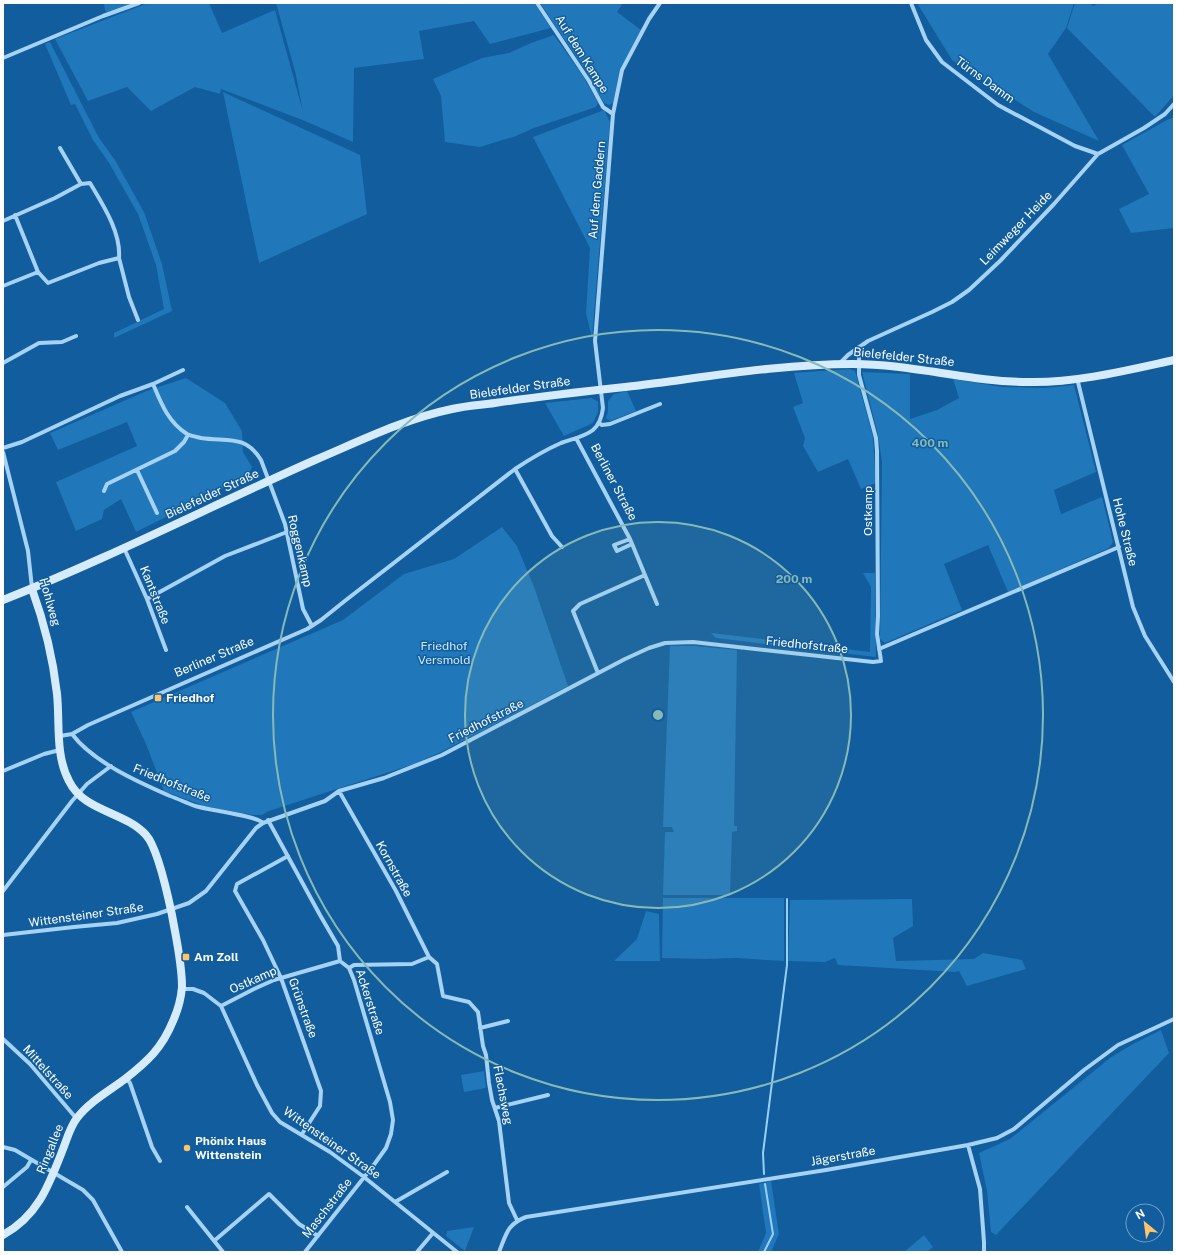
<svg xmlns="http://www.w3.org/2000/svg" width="1177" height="1255" font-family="'Public Sans',sans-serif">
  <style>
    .green { fill: #2077ba }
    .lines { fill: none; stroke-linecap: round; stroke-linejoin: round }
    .stream { stroke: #98cff8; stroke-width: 2 }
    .street { stroke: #a6d2f4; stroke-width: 4 }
    .secondary { stroke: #d6ecfd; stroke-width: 8 }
    .ring { fill: none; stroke: #87bab6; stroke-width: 2 }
    .poi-dot { fill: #ffc36a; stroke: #115d9d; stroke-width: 1.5 }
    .labels { text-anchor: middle; stroke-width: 3; stroke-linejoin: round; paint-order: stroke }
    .street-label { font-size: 12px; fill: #fff; stroke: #115d9d }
    .park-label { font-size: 12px; fill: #cfe9fe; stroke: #115d9d }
    .poi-label { font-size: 12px; font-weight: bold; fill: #fff; stroke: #115d9d; text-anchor: start }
    .centre { fill: #87bab6; stroke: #115d9d; stroke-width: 2 }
    .ring-label { font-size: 12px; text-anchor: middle; font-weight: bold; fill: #87bab6; stroke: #115d9d; stroke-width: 3; stroke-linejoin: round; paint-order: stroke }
  </style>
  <rect width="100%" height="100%" fill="#115d9d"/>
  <path class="green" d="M104,3h29l-26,9 -2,-1z
    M148,3h61l13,30 53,-23 28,102 -7,-37 -20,-72h258l17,25 -61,16 -16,-23 -55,10 5,28 -70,9 -1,74 -48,-21 -84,-32 -1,5 -25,-7 -44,24 -24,-24 -39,14 -33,-62z
    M540,3h83l-6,9 24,18 -21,39 -7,34 -4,2 -5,-2 -18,-32z
    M917,3h157l-8,25 -18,26 51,87 -65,-29 -82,-52z
    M1075,3h13l6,3 3,-3h74l3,3v89l-19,22 -88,-89z
    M554,35l29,41 15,27 -2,4 -62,21 -18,8 -36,11 -35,-5 -4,-46 -8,-17 49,-21 27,-5 22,-10z
    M50,42l49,96 16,22 29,52 18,52 10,47 -58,27v-5l50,-24 -8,-44 -18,-51 -29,-51 -16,-23 -18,-36 -4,1 -26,-61z
    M223,92l137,63 7,59 -108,49z
    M604,110l6,12 -18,216 -6,-25 4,-65 -57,-111z
    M1174,117v111l-43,5 -12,-24 30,-15 -27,-49 45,-25z
    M850,369l5,2 18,66 3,46 -15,6 -13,-30 -30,13 -15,-26 2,-8 -12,-31 10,-4 -9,-30z
    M862,372l48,2v45l27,-9 22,-12 -6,-19 49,8 42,1 30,-3 22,87 -42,18 7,24 41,-17 11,45 -4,6 -101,44 -20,-47 -44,19 18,46 -77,33 -5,-4 2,-177 -4,-27z
    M186,378l39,25 17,28 1,21 9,15 -4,9 -112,56 -15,-33 -17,11 -2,9 -26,12 -20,-49 81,-36 -10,-24 -69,28 -8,-17 99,-43z
    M627,391l9,20 -26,10 -4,-3 2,-6v-11l6,-7z
    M592,398l6,4v10l-5,11 -29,13 -19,-33z
    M502,527l15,19 17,41 34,99 -129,67 -25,11 -145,47 -7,4h-9l-49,-9 -40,-15 -18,-47 -15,-32 212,-92 61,-46 50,-15z
    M863,573h12l1,84 -160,-19 -5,-5 159,19 1,-65z
    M670,646h25l42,4 -3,176h3v5l-5,1 -2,63h-67l2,-63h9l-2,-5h-9z
    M663,898h121v63l-48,-3 -32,1 -42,-1z
    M912,899l1,27 -20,12 3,23 78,-2 9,-6 39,7 4,9 -59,17 -8,-15 -4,1 -117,-7 -3,-7 -10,4 -37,-1 2,-61z
    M646,911l13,3 1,47h-46l23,-22z
    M1161,1030l8,23 -173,182 -5,-3 -4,-41 -8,-38 31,-14 100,-81 23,-14z
    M484,1071l2,17 -22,4 -3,-17z
    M771,1181l8,53 -8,18h-13l8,-19 -7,-49z
    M474,1227l-9,24 -19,-15 1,-5z
    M924,1235l9,12 -6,5h-23z"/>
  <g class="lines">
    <path class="stream" d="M764,1174l-1,-21 24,-188v-66
      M764,1252l9,-18 -8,-50"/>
    <path class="street" d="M537,3l52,78 14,26 10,7
      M911,3l15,37 16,22 56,43 77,41 23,8
      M3,58l100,-42 36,-13
      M60,148l21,36
      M3,221l52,-23 26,-14 9,-1c13,22 31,49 29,75l-20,5 -51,20 -10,-11 -23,-57
      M119,258l10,39 9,23
      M3,286l35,-14
      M3,363l36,-20 23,-1 14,-6
      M839,364l9,-9 20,-14 64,-29 20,-10 17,-12 31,-29 54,-57 44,-50 46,-26 21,-14 9,-10
      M1077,378l56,229 12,29 29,46
      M153,384c8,19 15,38 34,50 4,2 10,3 14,4 26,4 44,-4 60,22l24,64 18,85 9,17
      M599,423l3,2 8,-1 50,-20
      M576,438l54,101 27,65
      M3,448l19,-6 98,-46 33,-12 30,-14
      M3,452l25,99 4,37
      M515,469l37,67 10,11
      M137,470l20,43
      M104,491l3,-7 68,-33 9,-9 4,-7
      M630,539l-16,6 3,6 15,-7
      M124,548l23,51 19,51
      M147,599l78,-43 62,-24
      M879,649l240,-102
      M598,673l-25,-62 7,-7 65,-29
      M72,734c21,28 66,48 98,62 8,3 17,7 25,10 13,4 63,10 68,17
      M60,736l12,-2 16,-9 219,-96 14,-9 25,-20 169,-131c15,-10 30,-19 46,-26 11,-4 23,-6 32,-13 7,-6 9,-14 10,-22l-8,-67 18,-227 9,-44 27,-51 11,-16
      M3,771l41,-17 16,-4
      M339,791l57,100 33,66
      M268,820l52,95 18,31 2,15 9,7 5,12 36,122 3,18 -2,14 -5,14 -13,18 -68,86
      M288,856l-51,28 -2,7 28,49 18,38 40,113 -1,15 -18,28
      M3,891l69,-90 15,-17 24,-18
      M3,935l71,-8 43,-4 40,-9 32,-11 17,-12 50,-63 7,-5 62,-22 14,-10 45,-13 58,-23 183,-96 24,-11 16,-5 28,-1 180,20 8,-1 -4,-27 1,-18 -1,-165 -1,-13 -17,-63v-28
      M349,968l5,-3 58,-1 17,-7 8,7 6,32 26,6 9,10 5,34 3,9 3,28 3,17 7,21 10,82 8,17
      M182,989h11l11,4 17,13 36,79 15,28 8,9 50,30 34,25 93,75
      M221,1006l33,-17 20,-9 66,-19
      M480,1028l28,-7
      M3,1039l27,25 46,54
      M126,1078l4,5 22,64 8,14
      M495,1108l53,-13
      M968,1145l12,44 4,53v10
      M3,1147l12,3 68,40 10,10 29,52
      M3,1187l24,-20 4,-7
      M395,1202l52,-30
      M187,1207l36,45
      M214,1241l55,-47 30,30 19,12
      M417,1252l16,-19
      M499,1252c7,-17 8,-28 27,-35l300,-47 142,-25 29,-7 17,-9 70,-59 34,-25 56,-26"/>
    <path class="secondary" d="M3,600c106,-42 208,-94 312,-140 45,-19 89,-41 137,-51 14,-3 29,-4 43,-6 46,-7 93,-12 139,-17 73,-9 146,-22 219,-22 59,0 117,18 176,18 47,1 99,-12 145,-22
      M3,1235c35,-19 46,-50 60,-86 4,-10 7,-22 14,-31 12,-16 32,-27 48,-39 23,-18 37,-31 48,-58 5,-11 8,-22 9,-34 0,-24 -6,-49 -10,-72 -4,-19 -14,-67 -26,-80 -22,-24 -62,-23 -77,-54 -14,-26 -9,-59 -12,-87 -4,-36 -13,-72 -25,-105"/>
  </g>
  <circle cx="658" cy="715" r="193" fill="#87bab6" fill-opacity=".12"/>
  <g class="ring">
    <circle cx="658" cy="715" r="193"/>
    <circle cx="658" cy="715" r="385"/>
  </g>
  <g class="poi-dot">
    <rect x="154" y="694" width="8" height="8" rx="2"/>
    <rect x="182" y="953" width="8" height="8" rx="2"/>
    <circle cx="187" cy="1148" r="4"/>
  </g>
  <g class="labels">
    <g class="street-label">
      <text transform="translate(582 54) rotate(58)" y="4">Auf dem Kampe</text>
      <text transform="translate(985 80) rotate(36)" y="4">Türns Damm</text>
      <text transform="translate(597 190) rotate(-85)" y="4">Auf dem Gaddern</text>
      <text transform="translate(1016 228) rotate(-46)" y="4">Leimweger Heide</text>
      <text transform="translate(904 357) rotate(6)" y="4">Bielefelder Straße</text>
      <text transform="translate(520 388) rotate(-8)" y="4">Bielefelder Straße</text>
      <text transform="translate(614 482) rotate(62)" y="4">Berliner Straße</text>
      <text transform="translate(212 494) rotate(-25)" y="4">Bielefelder Straße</text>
      <text transform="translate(868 511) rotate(-90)" y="4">Ostkamp</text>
      <text transform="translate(1125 532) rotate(76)" y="4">Hohe Straße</text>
      <text transform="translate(300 551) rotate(77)" y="4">Roggenkamp</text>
      <text transform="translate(155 595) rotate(68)" y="4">Kantstraße</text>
      <text transform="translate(50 602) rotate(74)" y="4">Hohlweg</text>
      <text transform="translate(807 645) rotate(6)" y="4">Friedhofstraße</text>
      <text transform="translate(214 657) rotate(-23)" y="4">Berliner Straße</text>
      <text transform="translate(486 721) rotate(-27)" y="4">Friedhofstraße</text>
      <text transform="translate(172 783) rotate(22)" y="4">Friedhofstraße</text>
      <text transform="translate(394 869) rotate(61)" y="4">Kornstraße</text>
      <text transform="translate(86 915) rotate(-8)" y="4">Wittensteiner Straße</text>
      <text transform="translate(253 980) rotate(-24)" y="4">Ostkamp</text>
      <text transform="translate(370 1002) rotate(72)" y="4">Ackerstraße</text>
      <text transform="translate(303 1008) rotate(70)" y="4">Grünstraße</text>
      <text transform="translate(48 1072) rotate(48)" y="4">Mittelstraße</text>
      <text transform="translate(503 1095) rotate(79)" y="4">Flachsweg</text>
      <text transform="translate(332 1143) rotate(35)" y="4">Wittensteiner Straße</text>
      <text transform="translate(50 1149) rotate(-68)" y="4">Ringallee</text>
      <text transform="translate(843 1156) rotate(-10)" y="4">Jägerstraße</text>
      <text transform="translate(327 1208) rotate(-52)" y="4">Maschstraße</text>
    </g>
    <g class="park-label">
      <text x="444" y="650">Friedhof<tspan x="444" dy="14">Versmold</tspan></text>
    </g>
    <g class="poi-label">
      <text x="166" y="702">Friedhof</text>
      <text x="194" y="961">Am Zoll</text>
      <text x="195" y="1145">Phönix Haus<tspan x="195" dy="14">Wittenstein</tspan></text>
    </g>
  </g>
  <circle cx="658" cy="715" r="6" class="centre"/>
  <g class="ring-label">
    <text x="930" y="447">400 m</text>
    <text x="794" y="583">200 m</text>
  </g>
  <rect width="1177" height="1255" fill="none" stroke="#ffffff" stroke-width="8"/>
  <g transform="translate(1145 1223) rotate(331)"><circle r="19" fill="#115d9d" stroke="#709ec4"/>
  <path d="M0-3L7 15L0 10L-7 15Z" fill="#ffc36a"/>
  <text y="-6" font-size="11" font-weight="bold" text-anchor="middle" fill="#ffffff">N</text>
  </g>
</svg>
